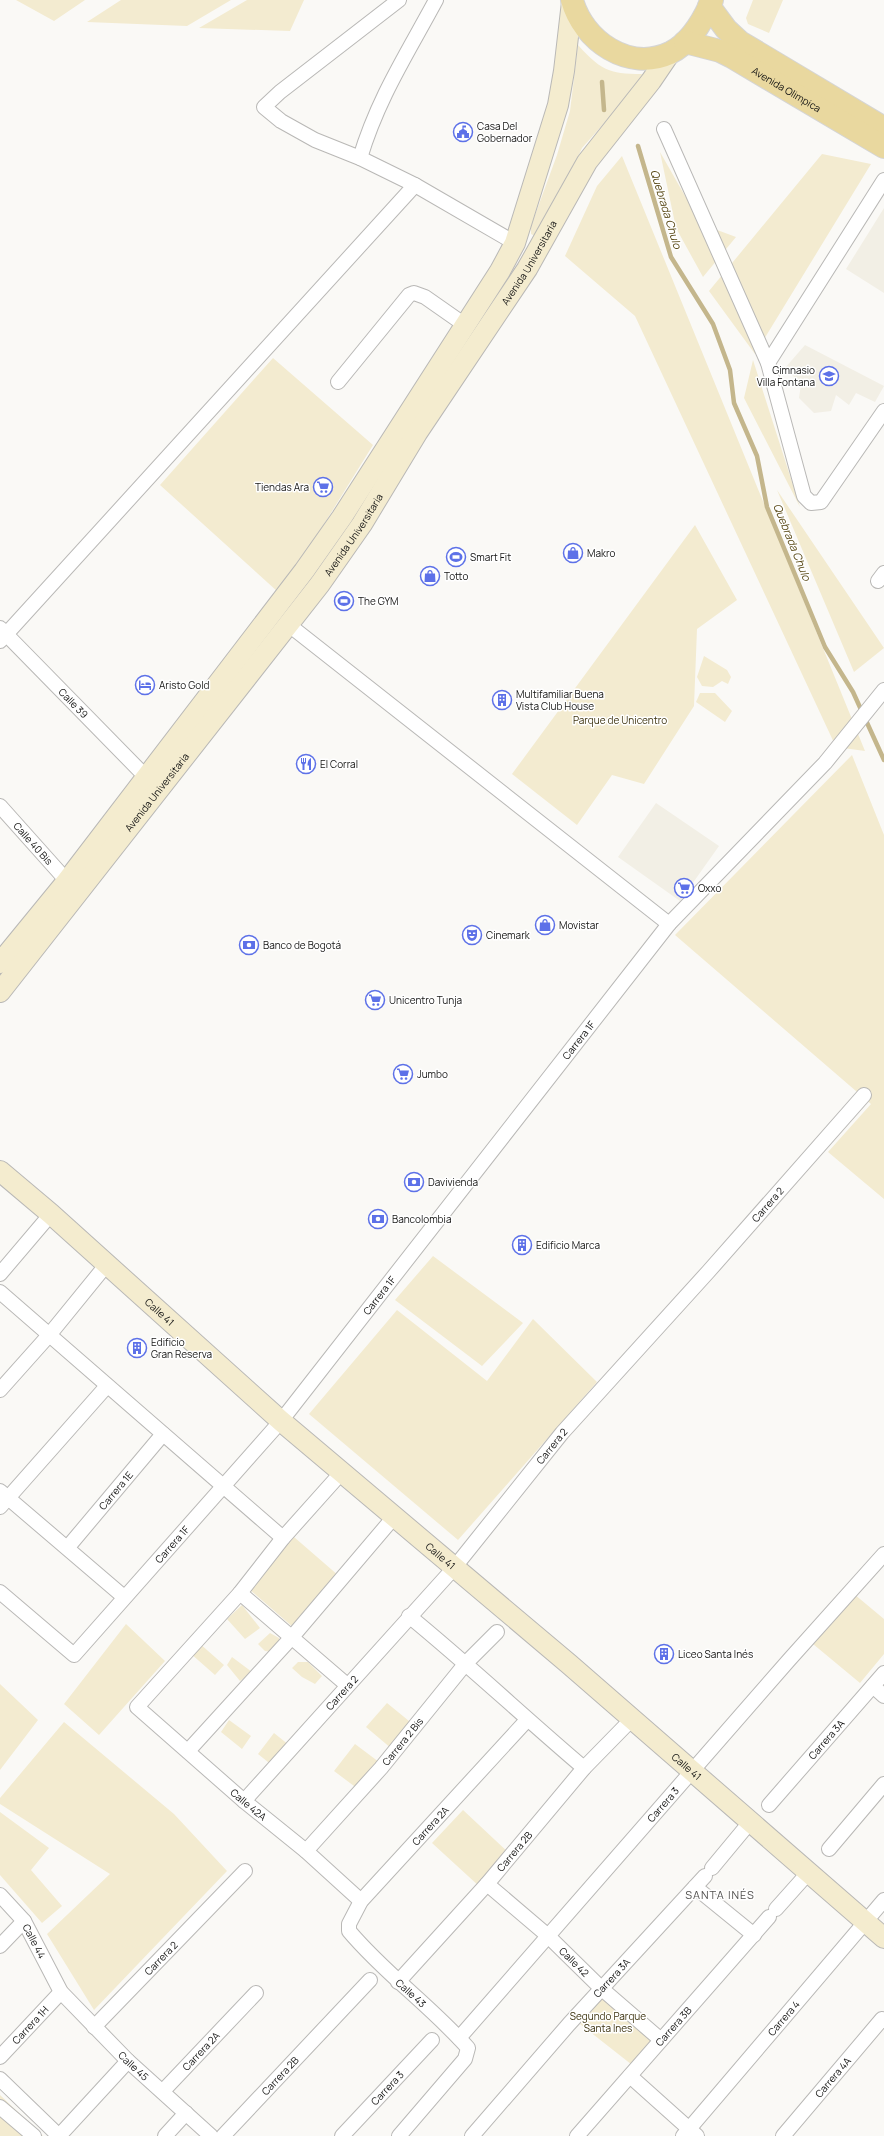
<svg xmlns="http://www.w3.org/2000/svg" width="884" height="2136" font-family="Manrope,sans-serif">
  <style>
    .built { fill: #f2efe5 }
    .green { fill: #f3ebd0 }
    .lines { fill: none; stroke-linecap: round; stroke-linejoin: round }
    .stream { stroke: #c4b68c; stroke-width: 4.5 }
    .street-casing { stroke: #b9b8b6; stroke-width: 16 }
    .secondary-casing { stroke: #b9b8b6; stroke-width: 22 }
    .primary-casing { stroke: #d5d5d5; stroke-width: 24 }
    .street { stroke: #fff; stroke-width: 14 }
    .secondary { stroke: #f4eccf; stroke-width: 20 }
    .primary { stroke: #e9d89f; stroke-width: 22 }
    .labels { text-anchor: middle; stroke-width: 3; stroke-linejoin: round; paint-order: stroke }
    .street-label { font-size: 10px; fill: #151514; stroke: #fff }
    .poi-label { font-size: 10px; fill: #151514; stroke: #fff; text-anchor: start }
    .park-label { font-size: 10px; fill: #3c320e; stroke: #fff }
    .water-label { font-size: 11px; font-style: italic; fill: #594916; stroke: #fff }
    .neighbourhood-label { font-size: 11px; letter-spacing: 1px; fill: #52514f; stroke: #fff }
  </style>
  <rect width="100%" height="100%" fill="#faf9f6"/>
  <path class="built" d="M884,208v85l-38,-24z
    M805,345l79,41 -9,16 -19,-9 -7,12 -13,-10 -5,16 -17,2 -15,-15 2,-14 -16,-16z
    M656,803l63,43 -39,55 -62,-44z"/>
  <path class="green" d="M16,0h69l-31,21z
    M121,0h110l-44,26 -100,-4z
    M247,0h57l-14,31 -91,-3z
    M753,0h30l-14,33 -21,-9 -2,-6z
    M578,45c25,28 34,29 70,29l-66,74 -37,83 -8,6 -6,-3v-8l26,-71 13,-44z
    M660,152l41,72 35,13 -33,40 -27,-49z
    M822,154l49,10 -116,190 -46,-63z
    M622,156l243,595 -29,-4 -201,-431 -70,-60 32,-70z
    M273,358l100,87 -57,92 -38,55 -118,-107z
    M753,360l47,147 -56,-109z
    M777,490l107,158 -30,24z
    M695,525l42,75 -40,29 -3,77 -50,78 -32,-9 -35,50 -65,-51z
    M704,656l23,14 4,7 -3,7 -6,-3 -9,6 -11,-1 -5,-9z
    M700,693h15l17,18 -7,11 -29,-20z
    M852,755l32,80v364l-56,-47 43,-48 -196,-169z
    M433,1256l90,67 -41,43 -87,-66z
    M397,1310l90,71 46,-62 64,63 -139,158 -149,-126z
    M294,1537l45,39 -45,52 -45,-39z
    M854,1594l30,25v35l-24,29 -47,-39z
    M242,1605l18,23 -15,11 -18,-20z
    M126,1624l39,37 -66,74 -35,-31z
    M270,1633l9,5v4l-7,10 -7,-1 -7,-7z
    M199,1643l25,22 -9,10 -25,-22z
    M232,1657l20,15 -12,9 -13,-16z
    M298,1662h10l14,14 -7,8 -13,-7 -10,-9z
    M0,1684l38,36 -38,50z
    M387,1703l22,18 6,-2 -23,30 -26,-22z
    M229,1720l22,16 -9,13 -21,-17z
    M64,1722l110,92 53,57 -133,139 -47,-76 63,-60 -110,-70v-6z
    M274,1733l15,12 -16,21 -15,-12z
    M355,1744l24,18 -21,27 -24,-18z
    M463,1810l48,45 -31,32 -48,-44z
    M0,1812l49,36 -18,22 31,36 -20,17 -42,-48z
    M604,1994l55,46 -23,28 -56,-44z
    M0,2095l43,41h-43z"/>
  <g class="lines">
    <path class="stream" d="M602,82l2,28
      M638,146l33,111 42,67 17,46 4,33 23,53 10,51 58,140 28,45 31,68"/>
    <defs>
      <g id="street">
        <path d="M399,0l-119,92 -16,15 17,14 34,19 45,18 55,27 100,58"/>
        <path d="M664,129l104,234 36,133 7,7 10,-1 63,-91"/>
        <path d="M360,158c18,-60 47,-104 76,-158"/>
        <path d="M768,363l116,-183"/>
        <path d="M338,382l71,-87 5,-2 11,4 40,28"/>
        <path d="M878,581l6,-8"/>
        <path d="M289,625l380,299"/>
        <path id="s1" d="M0,628l147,150"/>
        <path d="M0,641l415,-456"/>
        <path id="s2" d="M0,806l67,75"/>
        <path d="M0,1274l51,-60"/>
        <path d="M0,1292l283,246"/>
        <path d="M0,1390l50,-56 57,-70"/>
        <path id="s3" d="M342,1472l-59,66 -43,55 -103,114 107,94 62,50 55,50"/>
        <path d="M0,1491l124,106"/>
        <path d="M0,1507l107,-121"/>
        <path id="s4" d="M68,1547l95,-113"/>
        <path id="s5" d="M0,1592l74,63 207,-234 388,-497 156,-161 59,-73"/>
        <path d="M240,1593l107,92"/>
        <path d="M409,1616c60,49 116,102 175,152"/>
        <path d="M873,1686l11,10"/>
        <path d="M188,1751l104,-114 102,-120"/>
        <path id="s6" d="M244,1801l210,-233 108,-135 146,-161 156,-177"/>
        <path id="s7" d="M769,1805l115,-132"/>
        <path d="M829,1849l55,-65"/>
        <path id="s8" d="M306,1851l75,-83 85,-105 31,-31"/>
        <path d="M712,1868l39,-47"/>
        <path id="s9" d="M487,1884l60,51 55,54 59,51"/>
        <path d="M695,1887l59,48"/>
        <path id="s10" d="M0,1895l24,26 37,71 67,69 83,75"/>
        <path d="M776,1909l33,-37"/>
        <path d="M0,1946l24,-25"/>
        <path id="s11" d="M398,1982l89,-98 97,-116 47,-48"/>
        <path id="s12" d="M94,2027l151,-156"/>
        <path id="s13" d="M459,2038l330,-378 95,-106"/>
        <path id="s14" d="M0,2057l61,-65"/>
        <path d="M630,2076l67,60"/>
        <path d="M0,2079l59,57"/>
        <path id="s15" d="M163,2091l93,-98"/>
        <path d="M0,2107l34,29"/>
        <path d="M59,2136l69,-75"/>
        <path d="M165,2136l21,-23"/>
        <path id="s16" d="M223,2136l147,-156"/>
        <path id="s17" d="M342,2136l90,-96"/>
        <path id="s18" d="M399,2136l66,-77 3,-11c-37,-42 -83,-74 -119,-117v-7l12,-23 166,-181"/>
        <path id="s19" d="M472,2136l97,-112 136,-148"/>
        <path id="s20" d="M577,2136l192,-219"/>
        <path id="s21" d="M683,2136l201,-236"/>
        <path id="s22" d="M783,2136l99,-117 2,2"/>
      </g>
      <g id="secondary">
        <path d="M0,963l67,-82 237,-310 38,-54 158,-246 15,-28 43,-138 6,-34 8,-69"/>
        <path id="s23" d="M0,992l320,-408 42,-60 55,-91 110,-164 60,-107 64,-81 19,-28"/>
        <path id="s24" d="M0,1171l51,43 230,207 288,243 315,274"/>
      </g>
      <g id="primary">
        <path d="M572,0c11,41 57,72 98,53 20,-10 34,-34 42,-53"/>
        <path d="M709,6l17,23 14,13 144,86"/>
        <path id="s25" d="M685,42l35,9 12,6 152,90"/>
      </g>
    </defs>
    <use href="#street" class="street-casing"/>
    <use href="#secondary" class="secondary-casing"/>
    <use href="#primary" class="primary-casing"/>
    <use href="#street" class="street"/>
    <use href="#secondary" class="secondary"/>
    <use href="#primary" class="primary"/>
  </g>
  <defs>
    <symbol id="civic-ring" viewBox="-11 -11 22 22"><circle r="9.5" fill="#fff" stroke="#5d71e8" stroke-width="1.5"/><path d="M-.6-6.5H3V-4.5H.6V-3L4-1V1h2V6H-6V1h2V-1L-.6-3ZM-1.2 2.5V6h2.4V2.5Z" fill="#5d71e8"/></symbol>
    <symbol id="school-ring" viewBox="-11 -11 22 22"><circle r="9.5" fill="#fff" stroke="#5d71e8" stroke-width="1.5"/><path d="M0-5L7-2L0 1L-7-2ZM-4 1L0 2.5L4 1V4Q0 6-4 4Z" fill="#5d71e8"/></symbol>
    <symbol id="supermarket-ring" viewBox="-11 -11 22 22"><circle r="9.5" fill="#fff" stroke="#5d71e8" stroke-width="1.5"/><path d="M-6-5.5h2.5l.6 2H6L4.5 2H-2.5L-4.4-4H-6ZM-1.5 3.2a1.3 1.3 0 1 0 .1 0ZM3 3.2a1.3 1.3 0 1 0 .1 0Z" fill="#5d71e8"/></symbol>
    <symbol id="shop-ring" viewBox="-11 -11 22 22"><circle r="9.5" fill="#fff" stroke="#5d71e8" stroke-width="1.5"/><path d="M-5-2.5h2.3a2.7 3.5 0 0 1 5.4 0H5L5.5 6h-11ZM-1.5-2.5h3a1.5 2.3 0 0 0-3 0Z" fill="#5d71e8"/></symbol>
    <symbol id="stadium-ring" viewBox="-11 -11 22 22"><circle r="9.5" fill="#fff" stroke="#5d71e8" stroke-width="1.5"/><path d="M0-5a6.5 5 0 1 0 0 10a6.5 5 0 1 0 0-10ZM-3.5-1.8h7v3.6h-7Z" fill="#5d71e8"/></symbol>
    <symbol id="hotel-ring" viewBox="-11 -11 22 22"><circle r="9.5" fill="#fff" stroke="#5d71e8" stroke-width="1.5"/><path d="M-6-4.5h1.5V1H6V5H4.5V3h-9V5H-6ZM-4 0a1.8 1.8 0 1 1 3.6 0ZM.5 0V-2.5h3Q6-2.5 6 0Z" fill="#5d71e8"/></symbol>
    <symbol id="building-ring" viewBox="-11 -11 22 22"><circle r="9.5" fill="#fff" stroke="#5d71e8" stroke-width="1.5"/><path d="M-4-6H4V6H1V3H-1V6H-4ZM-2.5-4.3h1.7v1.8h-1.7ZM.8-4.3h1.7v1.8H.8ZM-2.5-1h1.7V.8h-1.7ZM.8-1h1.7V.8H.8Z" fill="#5d71e8"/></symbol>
    <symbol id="restaurant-ring" viewBox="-11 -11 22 22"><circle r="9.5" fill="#fff" stroke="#5d71e8" stroke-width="1.5"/><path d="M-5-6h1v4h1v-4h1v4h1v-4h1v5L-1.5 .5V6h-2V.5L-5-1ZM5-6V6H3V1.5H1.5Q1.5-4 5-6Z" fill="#5d71e8"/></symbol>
    <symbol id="theatre-ring" viewBox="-11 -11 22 22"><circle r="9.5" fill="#fff" stroke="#5d71e8" stroke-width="1.5"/><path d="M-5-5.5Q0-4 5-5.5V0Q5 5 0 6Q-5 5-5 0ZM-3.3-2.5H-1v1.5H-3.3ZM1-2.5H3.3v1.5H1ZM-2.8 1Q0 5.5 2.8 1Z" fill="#5d71e8"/></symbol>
    <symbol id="bank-ring" viewBox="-11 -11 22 22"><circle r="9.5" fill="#fff" stroke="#5d71e8" stroke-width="1.5"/><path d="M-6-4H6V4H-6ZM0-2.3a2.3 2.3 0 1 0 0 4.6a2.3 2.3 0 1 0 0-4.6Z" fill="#5d71e8"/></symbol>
  </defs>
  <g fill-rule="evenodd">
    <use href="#civic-ring" x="452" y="121" width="22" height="22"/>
    <use href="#school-ring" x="818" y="365" width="22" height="22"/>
    <use href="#supermarket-ring" x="312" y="476" width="22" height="22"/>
    <use href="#shop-ring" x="562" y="542" width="22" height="22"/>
    <use href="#stadium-ring" x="445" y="546" width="22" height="22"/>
    <use href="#shop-ring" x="419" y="565" width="22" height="22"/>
    <use href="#stadium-ring" x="333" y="590" width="22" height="22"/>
    <use href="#hotel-ring" x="134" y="674" width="22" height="22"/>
    <use href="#building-ring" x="491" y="689" width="22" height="22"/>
    <use href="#restaurant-ring" x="295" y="753" width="22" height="22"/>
    <use href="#supermarket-ring" x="673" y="877" width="22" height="22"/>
    <use href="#shop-ring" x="534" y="914" width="22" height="22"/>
    <use href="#theatre-ring" x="461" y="924" width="22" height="22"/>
    <use href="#bank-ring" x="238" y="934" width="22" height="22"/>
    <use href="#supermarket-ring" x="364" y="989" width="22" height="22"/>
    <use href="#supermarket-ring" x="392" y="1063" width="22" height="22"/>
    <use href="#bank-ring" x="403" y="1171" width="22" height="22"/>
    <use href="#bank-ring" x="367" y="1208" width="22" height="22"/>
    <use href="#building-ring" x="511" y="1234" width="22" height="22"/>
    <use href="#building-ring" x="126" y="1337" width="22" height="22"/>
    <use href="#building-ring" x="653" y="1643" width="22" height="22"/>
  </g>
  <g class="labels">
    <g class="street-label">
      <text dy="4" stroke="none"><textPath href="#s25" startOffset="113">Avenida Olimpica</textPath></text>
      <text dy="4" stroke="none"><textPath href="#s23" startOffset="902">Avenida Universitaria</textPath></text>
      <text dy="4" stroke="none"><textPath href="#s23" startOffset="578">Avenida Universitaria</textPath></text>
      <text dy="4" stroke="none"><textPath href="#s1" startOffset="105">Calle 39</textPath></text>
      <text dy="4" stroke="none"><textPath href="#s23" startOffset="254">Avenida Universitaria</textPath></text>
      <text dy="4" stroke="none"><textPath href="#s2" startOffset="50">Calle 40 Bis</textPath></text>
      <text dy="4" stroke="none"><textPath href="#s5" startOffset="893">Carrera 1F</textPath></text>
      <text dy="4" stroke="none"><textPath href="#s6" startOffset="794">Carrera 2</textPath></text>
      <text dy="4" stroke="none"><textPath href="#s5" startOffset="569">Carrera 1F</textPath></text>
      <text dy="4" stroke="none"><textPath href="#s24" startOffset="213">Calle 41</textPath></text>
      <text dy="4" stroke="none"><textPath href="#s6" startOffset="470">Carrera 2</textPath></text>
      <text dy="4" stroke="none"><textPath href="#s4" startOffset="74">Carrera 1E</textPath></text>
      <text dy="4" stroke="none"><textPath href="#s5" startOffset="245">Carrera 1F</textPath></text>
      <text dy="4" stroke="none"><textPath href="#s24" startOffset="585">Calle 41</textPath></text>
      <text dy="4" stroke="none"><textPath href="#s6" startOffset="146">Carrera 2</textPath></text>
      <text dy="4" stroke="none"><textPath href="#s7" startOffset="87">Carrera 3A</textPath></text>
      <text dy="4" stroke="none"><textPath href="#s8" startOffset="146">Carrera 2 Bis</textPath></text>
      <text dy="4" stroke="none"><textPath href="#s24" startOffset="909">Calle 41</textPath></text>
      <text dy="4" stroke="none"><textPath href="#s3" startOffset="460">Calle 42A</textPath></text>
      <text dy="4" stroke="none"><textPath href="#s13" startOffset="310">Carrera 3</textPath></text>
      <text dy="4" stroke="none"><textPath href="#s18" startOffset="415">Carrera 2A</textPath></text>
      <text dy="4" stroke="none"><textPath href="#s11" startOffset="175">Carrera 2B</textPath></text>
      <text dy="4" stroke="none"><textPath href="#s10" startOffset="58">Calle 44</textPath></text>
      <text dy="4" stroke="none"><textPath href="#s12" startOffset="96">Carrera 2</textPath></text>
      <text dy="4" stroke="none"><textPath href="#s9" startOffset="117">Calle 42</textPath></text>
      <text dy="4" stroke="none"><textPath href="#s19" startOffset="211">Carrera 3A</textPath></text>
      <text transform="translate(411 1993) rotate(42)" y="4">Calle 43</text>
      <text dy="4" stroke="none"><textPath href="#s21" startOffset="155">Carrera 4</textPath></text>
      <text dy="4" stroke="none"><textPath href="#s14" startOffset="44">Carrera 1H</textPath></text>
      <text dy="4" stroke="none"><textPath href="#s20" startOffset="146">Carrera 3B</textPath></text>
      <text dy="4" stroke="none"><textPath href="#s15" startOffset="55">Carrera 2A</textPath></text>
      <text dy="4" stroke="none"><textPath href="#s10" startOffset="219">Calle 45</textPath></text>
      <text dy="4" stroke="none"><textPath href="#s16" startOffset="83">Carrera 2B</textPath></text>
      <text dy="4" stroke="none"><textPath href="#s22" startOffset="77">Carrera 4A</textPath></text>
      <text dy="4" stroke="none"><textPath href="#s17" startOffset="66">Carrera 3</textPath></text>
    </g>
    <g class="poi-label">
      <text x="477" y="130">Casa Del<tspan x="477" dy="12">Gobernador</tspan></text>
      <text x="815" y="374" text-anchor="end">Gimnasio<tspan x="815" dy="12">Villa Fontana</tspan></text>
      <text x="309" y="491" text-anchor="end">Tiendas Ara</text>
      <text x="587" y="557">Makro</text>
      <text x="470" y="561">Smart Fit</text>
      <text x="444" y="580">Totto</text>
      <text x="358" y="605">The GYM</text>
      <text x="159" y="689">Aristo Gold</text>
      <text x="516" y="698">Multifamiliar Buena<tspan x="516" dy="12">Vista Club House</tspan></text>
      <text x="320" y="768">El Corral</text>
      <text x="698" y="892">Oxxo</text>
      <text x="559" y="929">Movistar</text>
      <text x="486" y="939">Cinemark</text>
      <text x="263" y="949">Banco de Bogotá</text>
      <text x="389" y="1004">Unicentro Tunja</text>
      <text x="417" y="1078">Jumbo</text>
      <text x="428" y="1186">Davivienda</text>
      <text x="392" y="1223">Bancolombia</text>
      <text x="536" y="1249">Edificio Marca</text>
      <text x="151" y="1346">Edificio<tspan x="151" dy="12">Gran Reserva</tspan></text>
      <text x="678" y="1658">Liceo Santa Inés</text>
    </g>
    <g class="park-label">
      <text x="620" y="724">Parque de Unicentro</text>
      <text x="608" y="2020">Segundo Parque<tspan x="608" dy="12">Santa Ines</tspan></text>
    </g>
    <g class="water-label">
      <text transform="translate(666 209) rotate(73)" y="4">Quebrada Chulo</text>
      <text transform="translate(792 542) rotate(68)" y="4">Quebrada Chulo</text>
    </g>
    <g class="neighbourhood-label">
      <text x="720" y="1899">SANTA INÉS</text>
    </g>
  </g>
</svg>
